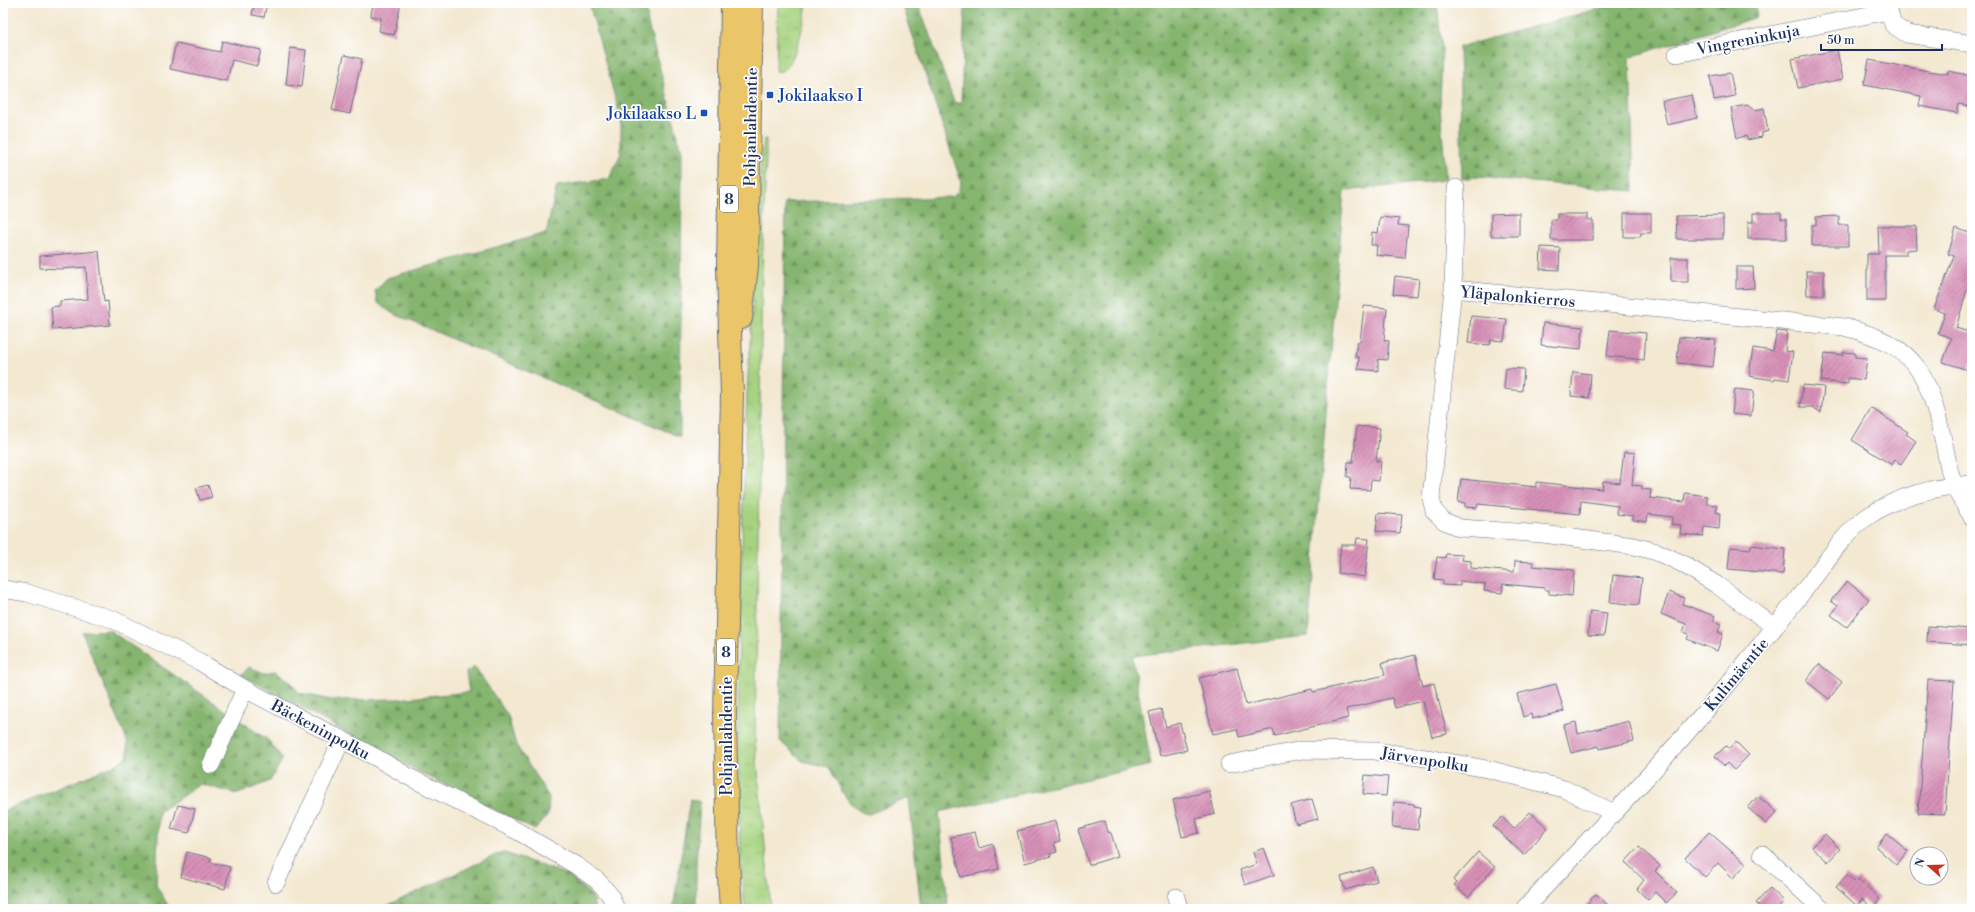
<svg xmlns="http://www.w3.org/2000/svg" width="1975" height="912" font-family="'Libre Bodoni',serif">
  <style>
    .grass { fill: url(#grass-tufts); stroke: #61816f }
    .forest { fill: url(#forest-firs); stroke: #507266 }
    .building { fill: url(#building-hatch) }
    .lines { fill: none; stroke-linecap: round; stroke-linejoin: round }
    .minor-casing { stroke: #677086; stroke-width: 18 }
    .highway-casing { stroke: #677086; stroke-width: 24 }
    .minor { stroke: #fff; stroke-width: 17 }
    .highway { stroke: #ebc669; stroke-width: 22 }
    .transit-dot { fill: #1a4fb4; stroke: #fff; stroke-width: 1.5 }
    .labels { text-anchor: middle; stroke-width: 3.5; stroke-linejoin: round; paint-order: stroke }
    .shield { fill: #fff; stroke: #5f6d8e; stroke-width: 1 }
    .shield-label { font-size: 15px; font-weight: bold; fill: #1b2f5e }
    .street-label { font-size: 16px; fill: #1b2f5e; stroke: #fff }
    .transit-label { font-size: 16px; fill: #164399; stroke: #fff; text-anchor: start }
  </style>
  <defs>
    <pattern id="grass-tufts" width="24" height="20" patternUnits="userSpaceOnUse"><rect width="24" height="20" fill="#a7d380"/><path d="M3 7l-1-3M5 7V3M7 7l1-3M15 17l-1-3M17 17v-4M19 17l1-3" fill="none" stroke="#8fb571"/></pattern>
    <pattern id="forest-firs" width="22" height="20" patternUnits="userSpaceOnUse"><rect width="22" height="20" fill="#85b56e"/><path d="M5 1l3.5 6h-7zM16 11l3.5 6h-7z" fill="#6c945e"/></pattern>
    <pattern id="building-hatch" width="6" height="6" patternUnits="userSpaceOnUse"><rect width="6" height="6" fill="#d891b7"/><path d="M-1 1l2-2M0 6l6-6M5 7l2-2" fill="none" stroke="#ae7798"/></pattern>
  </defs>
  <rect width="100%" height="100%" fill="#fff"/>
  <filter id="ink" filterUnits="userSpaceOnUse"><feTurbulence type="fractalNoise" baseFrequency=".025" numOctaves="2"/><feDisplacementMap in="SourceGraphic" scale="8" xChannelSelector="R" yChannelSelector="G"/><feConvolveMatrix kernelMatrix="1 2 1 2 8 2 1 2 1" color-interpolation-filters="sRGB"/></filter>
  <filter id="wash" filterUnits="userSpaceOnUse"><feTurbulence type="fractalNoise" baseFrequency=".012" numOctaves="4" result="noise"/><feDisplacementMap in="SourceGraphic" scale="16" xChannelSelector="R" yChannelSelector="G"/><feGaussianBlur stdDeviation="0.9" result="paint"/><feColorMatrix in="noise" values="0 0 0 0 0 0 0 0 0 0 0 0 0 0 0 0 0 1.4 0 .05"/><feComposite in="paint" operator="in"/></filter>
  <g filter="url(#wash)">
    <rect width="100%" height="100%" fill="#f3e8d0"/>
    <path class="grass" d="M778,3h29c-2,13 -12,74 -31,68z
      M764,139h2v18l-4,112 -7,473 16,167h-26l-5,-50 -2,-122 1,-101 8,-243 14,-235z"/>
    <path class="forest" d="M589,3h57l2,21 34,128 -2,285 -288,-124 -14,-10 -3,-12 12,-13 159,-45 11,-47 52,-7 12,-26v-33z
      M902,3h16l36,99 7,2 4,-101h472l5,47 -2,57 6,73 -102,11 -36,445 -176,20 19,109 -212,47 9,92 -15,5h-12l-12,-111 -40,16c-20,-2 -31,-31 -40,-47l-27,-6 -22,-20 5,-539 167,-5 6,-5 3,-10z
      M1619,3h136l2,14 -127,40 4,134 -157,-14 -15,2 -3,-132z
      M109,630l159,110 15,19 -13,22 -32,13 -38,-10 -41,28 -3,73 14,24h-167v-98l112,-46 13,-9 -1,-15 -45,-109z
      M249,667l15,6 11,-2 15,10 9,12 32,7 67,-1 71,-7 -3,-20 9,-5 33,49 8,29 33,52 -1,18 -13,15 -122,-61 -172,-94z
      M690,799l10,3 -4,63v44h-23z
      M502,852l66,23 24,21 3,13h-215z"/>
    <g id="blocks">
      <path class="building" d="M254,3h13l-3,14 -12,-2z
        M373,3h28l-7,32 -15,-4 2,-13 -10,-2z
        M222,41l39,9 -4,16 -25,-6 -5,21 -57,-12 6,-26 44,9z
        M290,48l16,2 -4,37 -16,-2z
        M1837,50l6,29 -45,9 -6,-29z
        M344,55l18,4 -12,55 -18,-4z
        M1869,60l60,11 19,3v-3l19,4 5,5v27l-13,-3 -2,9 -38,-7 2,-10 -57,-11z
        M1730,73l5,23 -21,4 -4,-24z
        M1692,95l5,23 -30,7 -5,-24z
        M1747,105l8,5 9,-2 4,23 -6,2v4l-15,3 -1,-4 -9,2 -6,-30z
        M1519,213v23h-28v-22z
        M1624,213h27v20h-10l-1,4h-16z
        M1753,213h28v6h5l1,20h-39v-17h5z
        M1557,214h30v6h6v20h-42v-20h6z
        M1723,215v24h-46l-1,-23z
        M1839,216v9h9v21h-36v-21h4v-8z
        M1380,217l19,2 -1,6 10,1 -3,32 -29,-3 1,-10h-6l1,-13 6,1z
        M1878,226h38l1,23 -11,1v5h-21v46h-18v-47h12z
        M1956,228l16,6v39l-16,55 16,5v26l-4,11 -25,-8 8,-24 -13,-5 7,-20 -11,-4 20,-53 -6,-2z
        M1541,247l19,1 -1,22 -19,-1z
        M99,251l5,51 4,-1 2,24 -57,5 -2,-23 9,-1v-5l28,-2 -2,-32 -25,2 -21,-1v-12z
        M1671,258h17v24h-17z
        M1736,267h17l1,21 -18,1z
        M1806,271h18v24h-17z
        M1395,276l24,3 -2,17 -24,-2z
        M1364,306l23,2 -3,32 5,1 -2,19 -9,-1v12l-20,-2 1,-12h-4l2,-15h3z
        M1471,316l36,3 -3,22 -13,-1 -1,5 -22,-2z
        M1543,323l40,4 -2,22 -40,-4z
        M1610,330l36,3 -2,27 -37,-4z
        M1777,331l10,1 -2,19 8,1 -4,28 -14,-2 -1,2 -25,-4 4,-28 20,3z
        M1679,337l37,3 -3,27 -36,-4z
        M1843,352l12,1v4l12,1 -3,22 -16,-2v6l-27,-3 4,-28 18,2z
        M1506,368l18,1 -2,22 -18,-2z
        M1573,372l18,2 -2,24 -18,-2z
        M1803,385l21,2 -3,26 -8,-6h-13z
        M1735,389l19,2 -3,25 -19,-2z
        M1871,408l37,24 -2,2 10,7 -15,23 -6,-4 -3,5 -40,-25z
        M1357,426l23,2 -4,33h5l-2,20 -8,-1 -1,10 -20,-1 1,-12h-4l1,-15h5z
        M1624,452l11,1 -3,32 10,1v3l9,1 -1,8 34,4 1,-9 22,3v8l10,1 -1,7 4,1 -1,16 -15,-2 -1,9 -23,-2 1,-9 -10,-1 1,-7 -24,-3 -1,8 -14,-2v-4l-16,-2 1,-8 -37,-5 -1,13 -102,-10 -1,4 -12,-1v-4l-7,-1 3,-23 75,8v-5l66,7 1,-8 17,2z
        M208,485l4,12 -12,3 -4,-12z
        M1378,513l24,2 -2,18 -24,-2z
        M1357,538l12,1 -4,38 -27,-4 3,-28h15z
        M1751,545l34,4 -2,25 -55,-5 2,-22 21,2z
        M1446,554l17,1 -1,5 9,1v7l43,4 1,-11 18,1v4l41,4 -2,26 -23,-2v-4h-4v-2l-42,-4 -1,9 -18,-2 1,-7 -25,-3v5l-17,-1v-5l-9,-1 3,-22 8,1z
        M1613,575l29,3 -3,27 -29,-3z
        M1847,581l22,18 -22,28 -16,-12 7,-9 -7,-5z
        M1669,592l15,6 -2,6 33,12 -2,5 8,3 -3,8 5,2 -6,17 -30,-12 2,-5 -6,-2 3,-8 -25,-10z
        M1590,611l17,2 -3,23 -16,-1z
        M1928,626l44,3v16l-45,-3z
        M1415,655l8,31 11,-3 13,51 -15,3 -9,-36 -28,7 -3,-10 -46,11 2,9 -73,18 -2,-7 -34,8 -2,-8 -24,5 -14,-56 38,-10 9,37 66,-16 1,3 72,-17 -3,-12z
        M1819,664l23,18 -13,17 -23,-18z
        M1928,680l26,1 -9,133 -27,-1z
        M1556,684l8,27 -32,8 -1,-5 -8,3 -6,-23z
        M1161,709l5,18 14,-4 7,27 -27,6 -11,-44z
        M1629,721l5,20 -34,8 -1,-3 -28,7 -7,-28 12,-3 2,12z
        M1736,742l13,13 -15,15 -7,-7 -3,3 -9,-10 11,-10 3,3z
        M1365,775l23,2 -2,19 -23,-2z
        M1209,791l6,23 -19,5 3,14 -17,4 -9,-37z
        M1758,796l19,16 -11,12 -18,-16z
        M1312,799l6,20 -22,5 -5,-19z
        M1394,802l20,2v2l6,1 -2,23 -26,-3z
        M178,805l17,4 -6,24 -18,-4z
        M1530,812l18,16 -24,27 -31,-29 9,-9 12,12z
        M1055,821l5,20 -6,2 3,9 -7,2 1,2 -26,7 -8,-32z
        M1105,821l3,11 3,1 7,23 -29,9 -11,-36z
        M975,832l4,16 14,-4 6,25 -38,8 -10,-40z
        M1709,832l37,32 -13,14 -15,-15 -13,14 -20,-19z
        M1825,834l15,15 -12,13 -16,-15z
        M1887,834l21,17 -12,14 -20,-18z
        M1639,847l21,19 -5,5 22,22 -11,10 -11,-11 -7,8 -11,-11 7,-9 -19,-18z
        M1264,848l10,27 -29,10 -5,-15 17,-6 -4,-12z
        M187,852l24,6 -1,4 20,5 -5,22 -44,-12z
        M1478,852l17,15 -27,30 -14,-12 2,-2 -3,-3z
        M1373,867l4,14 -32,9 -4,-13z
        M1847,875l8,7 3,-3 22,19 -8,10 -10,-9 -5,7 -21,-19z
        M1770,888l14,13 -7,8h-15l-6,-6z
        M1596,894l16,15h-30z"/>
    </g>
  </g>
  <g filter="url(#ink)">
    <use href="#blocks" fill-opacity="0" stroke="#677086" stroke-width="1"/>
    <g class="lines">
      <defs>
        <path id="minor" d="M1887,3l6,22 14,9 65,10
          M1677,54l211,-43
          M1456,188l-3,101 -22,209 3,13 10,10 16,7 83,6 91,12 23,6 24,11 36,22 58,42
          M1453,289l391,38c75,19 84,47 100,117 3,13 5,29 10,41 4,11 12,22 18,32
          M3,589l24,4 85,26 88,43 45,27 132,69 32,19 110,55 58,34 21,15 12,14 6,14
          M1229,764l73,-14 73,1 58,8 59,11 72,19 50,24
          M211,765l34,-76
          M1762,854l60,55
          M276,883l66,-144
          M1176,897l3,12
          M1524,909c71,-76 144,-151 209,-231 26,-31 51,-62 76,-94 18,-23 34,-50 58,-67 32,-22 67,-30 105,-33"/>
        <path id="highway" d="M741,318l6,-52 5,-263
          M731,909l-3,-46 -3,-148 7,-321 -4,-126 4,-265"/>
      </defs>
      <use href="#minor" class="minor-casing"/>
      <use href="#highway" class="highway-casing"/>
      <use href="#minor" class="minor"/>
      <use href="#highway" class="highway"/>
    </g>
  </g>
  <g class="transit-dot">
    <rect x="766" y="91" width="8" height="8" rx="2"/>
    <rect x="700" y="109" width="8" height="8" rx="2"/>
  </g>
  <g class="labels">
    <g class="shield">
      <rect x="720" y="186" width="18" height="26" rx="3"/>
      <rect x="717" y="639" width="18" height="26" rx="3"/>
    </g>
    <g class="shield-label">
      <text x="729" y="204">8</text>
      <text x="726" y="657">8</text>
    </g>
    <g class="street-label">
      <text transform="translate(1748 39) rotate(-11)" y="6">Vingreninkuja</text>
      <text transform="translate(750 127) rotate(-89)" y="6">Pohjanlahdentie</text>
      <text transform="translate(1518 296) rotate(5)" y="6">Yläpalonkierros</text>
      <text transform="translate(1736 674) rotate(-50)" y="6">Kulimäentie</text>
      <text transform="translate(321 729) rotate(28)" y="6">Bäckeninpolku</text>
      <text transform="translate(726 736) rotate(-90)" y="6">Pohjanlahdentie</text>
      <text transform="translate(1425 759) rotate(9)" y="6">Järvenpolku</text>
    </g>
    <g class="transit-label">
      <text x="778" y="101">Jokilaakso I</text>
      <text x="696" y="119" text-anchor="end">Jokilaakso L</text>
    </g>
  </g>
  <rect width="1975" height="912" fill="none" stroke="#fff" stroke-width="16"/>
  <g transform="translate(1929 866) rotate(290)"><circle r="19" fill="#ffffff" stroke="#a4acbf"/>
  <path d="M0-3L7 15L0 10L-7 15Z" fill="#c8321e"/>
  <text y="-6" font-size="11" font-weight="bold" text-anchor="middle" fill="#1b2f5e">N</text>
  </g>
  <path d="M1821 44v6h121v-6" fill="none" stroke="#1b2f5e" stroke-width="2"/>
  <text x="1827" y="44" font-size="12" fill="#1b2f5e" stroke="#ffffff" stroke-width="3" paint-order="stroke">50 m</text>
</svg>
